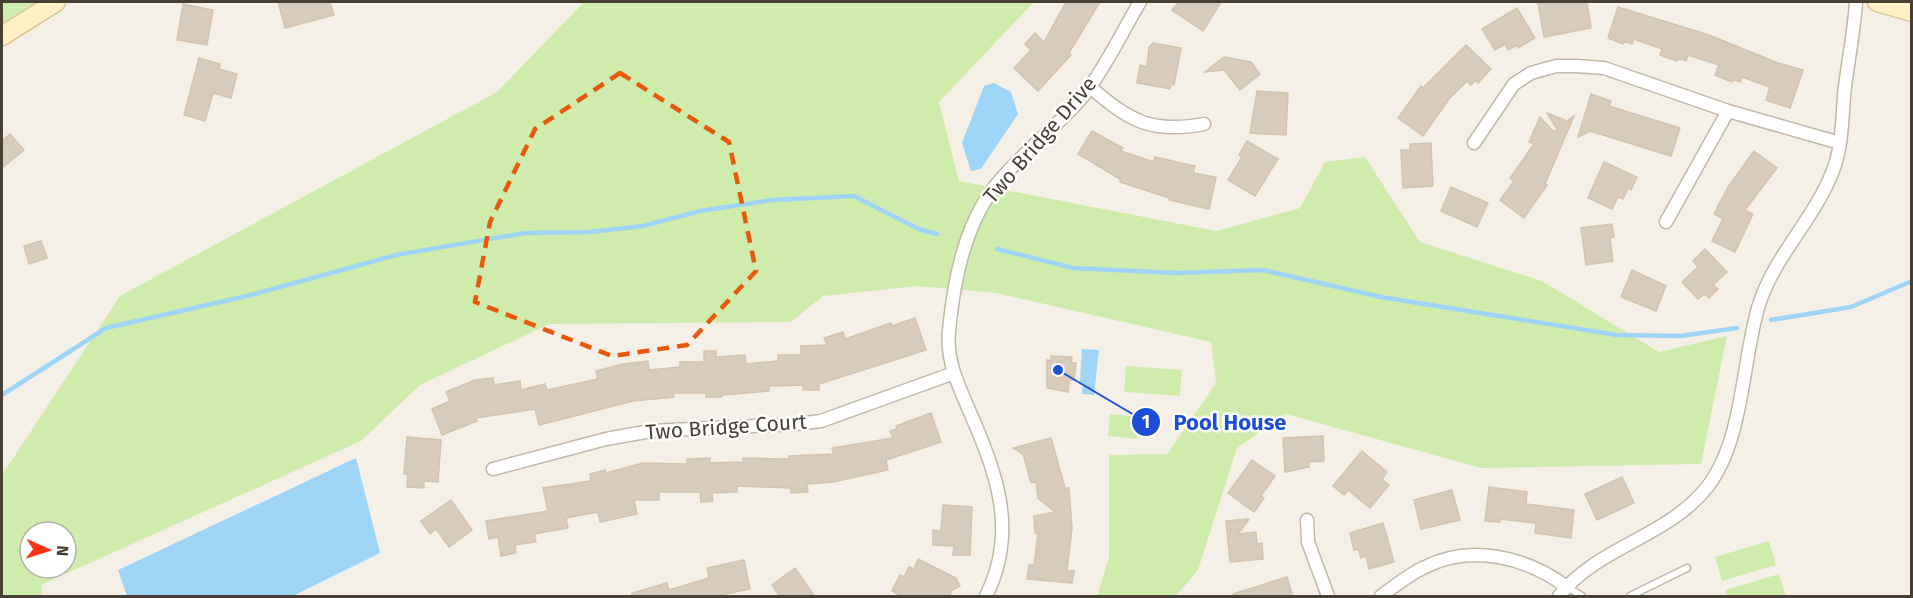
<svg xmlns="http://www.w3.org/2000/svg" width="1913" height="598" font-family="'Fira Sans',sans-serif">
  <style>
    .green { fill: #d0ecac; fill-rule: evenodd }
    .water { fill: #9ed4f6 }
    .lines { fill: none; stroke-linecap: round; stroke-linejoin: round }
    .stream { stroke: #9ed4f6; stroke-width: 4.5 }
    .building { fill: #d7ccbb; stroke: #d3c4ae; stroke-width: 1.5 }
    .lane-casing { stroke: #c1b8a8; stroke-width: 9 }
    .street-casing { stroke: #c1b8a8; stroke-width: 15 }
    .secondary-casing { stroke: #dcc794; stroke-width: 21 }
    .lane { stroke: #fff; stroke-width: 6 }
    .street { stroke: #fff; stroke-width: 12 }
    .secondary { stroke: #fff0c6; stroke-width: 18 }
    .marked { fill: none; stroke: #e8590c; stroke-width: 4.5; stroke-dasharray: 12 8; stroke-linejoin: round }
    .labels { text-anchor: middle; stroke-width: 5; stroke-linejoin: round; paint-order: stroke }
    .street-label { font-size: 21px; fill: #484035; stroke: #fff }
    .leader { fill: none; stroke: #1d4ed8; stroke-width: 2 }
    .callout-dot { fill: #1d4ed8; stroke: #fff; stroke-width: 2 }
    .mark-label { font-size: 18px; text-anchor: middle; font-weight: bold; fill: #fff }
    .callout-label { font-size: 22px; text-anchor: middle; font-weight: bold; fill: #1d4ed8; stroke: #fff; stroke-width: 5; stroke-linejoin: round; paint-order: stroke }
  </style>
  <rect width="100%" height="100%" fill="#f5f0e7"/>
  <path class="green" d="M2,2h39l-39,25z
    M584,2h450l-95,100 20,79 257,50 84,-23 25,-46 40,-5 55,85 122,39 117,71 68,-16 -26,128 -220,4 -195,-54 -49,34 -39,122 -22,26h-79l12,-39v-102l58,-1 49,-71 -5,-41 -215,-49 -79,-7 -94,10 -32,26 -242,2 -129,61 -59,56 -320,144 1,11h-40v-121l118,-179 377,-204zM30,532h36v36h-36z
    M1126,366l56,4 -2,26 -56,-4z
    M1110,414l29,3 -2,22 -29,-3z
    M1769,541l7,24 -54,16 -7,-24z
    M1779,574l7,22h-59l-2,-6z"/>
  <path class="water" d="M994,83l17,9 7,22 -37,55 -10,2 -9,-28 22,-57z
    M1082,349l17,1 -5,45 -12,-1 1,-11 -3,-1z
    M356,458l24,95 -87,43h-166l-9,-26z"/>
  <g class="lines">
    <path class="stream" d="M997,249l76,19 103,5 87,-3 118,27 236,38 64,1 56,-8
      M1771,320l80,-13 61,-26
      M2,395l104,-67 145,-33 145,-40 129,-22 64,-1 54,-6 57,-15 72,-11 82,-4 67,34 16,4"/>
  </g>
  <path class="building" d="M278,2h52l4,13 -49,13z
    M1066,2h34l-31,51 2,2 -33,36 -24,-23 17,-18 -6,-6 10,-11 9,9z
    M1178,2h43l-18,29 -31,-21z
    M1542,2h45l4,26 -47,9 -6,-34z
    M183,4l30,6 -6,35 -30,-5z
    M1618,7l91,28 69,28 25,7 -13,38 -24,-8 4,-13 -28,-10 -2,5 -7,-3 -1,3 -17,-7 4,-10 -31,-10 -2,6 -8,-3 -1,3 -17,-6 2,-6 -28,-10 -2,5 -8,-3 -1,3 -15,-6z
    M1517,8l18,30 -17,10 -1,-3 -9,5 -3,-6 -10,6 -13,-21z
    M1153,43l28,5 -7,37 -3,-2 -1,6 -33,-6 3,-18 7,2 2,-20z
    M1466,45l25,24 -13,14 -2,-3 -5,5 -4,-4 -18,18 -26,37 -25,-18 23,-32 2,2z
    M1224,57l27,5 9,12 -20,16 -16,-20 -19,2z
    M199,58l21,6 -1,5 18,5 -6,24 -18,-5 -8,28 -21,-6z
    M1257,91l31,2 -2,42 -36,-2z
    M1591,94l20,7 -2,5 71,22 -9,28 -81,-25 -12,6z
    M1547,113l20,8 7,-5 -29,68 2,1 -23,33 -24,-18 14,-19 -4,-3 24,-34 -5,-2 11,-25 14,15 3,-3z
    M1092,131l31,17 -2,3 33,11 1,-5 40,9 -2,7 23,4 -7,32 -40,-9v-2l-49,-16v-3l-42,-25z
    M10,134l14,16 -22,18v-27z
    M1247,141l31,18 -23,37 -27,-16 14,-23 -3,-2z
    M1431,143l2,43 -30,2 -2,-38h9v-6z
    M1754,151l23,17 -32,42 8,4 -18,38 -23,-11 11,-22 -9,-5 14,-27z
    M1604,162l33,15 -6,13 -3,-2 -5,11 -5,-2 -6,12 -24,-11z
    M1451,187l37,16 -11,24 -36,-16z
    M1612,224l2,13 -4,1 3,23 -27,4 -5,-37z
    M41,241l6,17 -18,6 -5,-18z
    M1705,249l22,23 -14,13 5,4 -9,9 -5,-4 -6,5 -16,-17 16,-15 -5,-6z
    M1632,270l34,16 -10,25 -35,-14z
    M915,318l11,32 -107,34v6h-16v-5l-34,1v5l-47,4v2h-16v-4h-33l1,4 -41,4 -94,24 -4,-16 -59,9 1,3 -35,14 -10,-26 18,-8 -4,-9 29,-12 18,-2 1,7 26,-4 1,9 24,-6 2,6 51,-11 -2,-8 27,-7 25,-3 1,9 31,-3v-5h24v-11h12v6l29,-2 1,9 32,-3v-6h23v-9l26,-1 -3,-7 19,-6 2,7 46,-16 1,3z
    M1051,356l21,1 -1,6h5l-2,17h-5l-1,12 -21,-4v-28l4,1z
    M931,413l10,29 -55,18 2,10 -55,12 -26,2 1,8 -17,1v-5l-54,-2v6l-25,1 1,8 -12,1 -1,-10h-41v8h-25l3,14 -37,8 -2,-10 -32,6 2,10 -34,6 2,8 -21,3 1,8 -15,3 -3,-19 -9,2 -3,-18 62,-10 -5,-23 48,-7 -1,-7 15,-4 1,3 37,-10 44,1v-5l23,-1v5l33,-1v-4l46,1v-3l45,-2 -2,-6 61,-10 -3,-7 7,-2 -1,-3z
    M1323,436l1,25 -15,1v5l-24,5 -2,-34z
    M407,437l34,3 -3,42 -14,-1v7l-17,-1 1,-13h-4z
    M1051,438l14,50h4l3,40 -5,43h7l-2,12 -45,-4 2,-14h5l4,-32h-3l-1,-17 21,-4 -17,-14 -2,-16 -5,1 -8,-29 -10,-6z
    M1362,451l25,21 -5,7 7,6 -19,23 -22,-18 -4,5 -11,-9z
    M1252,460l23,16 -14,20 3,2 -10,14 -26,-19z
    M1622,477l12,26 -37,17 -12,-26z
    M1489,487l38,5 -1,12 48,6 -3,28 -36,-5 1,-10 -36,-4v3l-15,-1z
    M1452,490l8,30 -39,9 -7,-29z
    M451,500l21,30 -23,17 -13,-18 -6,5 -9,-13z
    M943,505l29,2 -2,48h-17l1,-9 -21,-1v-15l8,1z
    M1249,519l-11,15 18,-2 1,12 5,-1 1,16 -33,3 -4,-41z
    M1383,523l11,39 -25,7 -3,-13 -5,2 -3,-9 -4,1 -4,-17z
    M918,559l38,19 4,8 -8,4 -3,7h-45l-12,-6 8,-16 4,2 5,-10 5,2z
    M744,560l6,29 -39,8h-79v-4l35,-10 2,7 40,-12 -2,-10z
    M795,568l20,29h-35l-8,-12z
    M1287,577l6,20h-59l-1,-3z"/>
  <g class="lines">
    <defs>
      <path id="lane" d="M1567,587l15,9
        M1630,596l57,-28"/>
      <path id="street" d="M1090,87c40,34 61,47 114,37
        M1474,143l40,-59 17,-11 25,-7h20l28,2 124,43 112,32
        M1666,222l62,-111
        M493,469l113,-30 45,-8 145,-7 25,-3 133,-48
        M1307,520l1,22 20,54
        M986,596c33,-66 10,-124 -17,-186 -11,-25 -23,-51 -20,-79 5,-52 16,-111 52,-152 26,-30 58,-54 83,-84 22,-28 38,-63 56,-93
        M1381,596c14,-10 27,-21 42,-28 48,-25 103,-11 144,19
        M1559,596c39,-50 110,-59 149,-110 35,-46 34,-122 50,-178 15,-51 55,-87 74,-135 10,-24 10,-51 12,-77 3,-31 10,-62 12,-94"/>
      <path id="secondary" d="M1877,2l35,10
        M2,36l54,-34"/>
    </defs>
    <use href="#lane" class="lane-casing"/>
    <use href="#street" class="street-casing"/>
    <use href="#secondary" class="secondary-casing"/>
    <use href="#lane" class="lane"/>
    <use href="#street" class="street"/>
    <use href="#secondary" class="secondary"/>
  </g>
  <path class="marked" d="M620,73l109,69 27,129 -69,74 -75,11 -137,-54 15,-80 45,-93z"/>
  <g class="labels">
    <g class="street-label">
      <text transform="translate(1040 140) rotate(-49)" y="7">Two Bridge Drive</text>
      <text transform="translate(726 427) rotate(-4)" y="7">Two Bridge Court</text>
    </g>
  </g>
  <path class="leader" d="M1058 370L1146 422"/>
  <g class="callout-dot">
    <circle cx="1058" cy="370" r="6"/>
    <circle cx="1146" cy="422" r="15"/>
  </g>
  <g class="mark-label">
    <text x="1146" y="428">1</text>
  </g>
  <g class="callout-label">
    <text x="1230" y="430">Pool House</text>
  </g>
  <rect width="1913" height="598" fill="none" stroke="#484035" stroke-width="6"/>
  <g transform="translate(48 550) rotate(93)"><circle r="28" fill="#ffffff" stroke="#b6b3ae" stroke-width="1.5"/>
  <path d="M0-4.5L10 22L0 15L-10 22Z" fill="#ff3313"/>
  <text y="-9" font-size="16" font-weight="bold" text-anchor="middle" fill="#484035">N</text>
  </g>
</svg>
